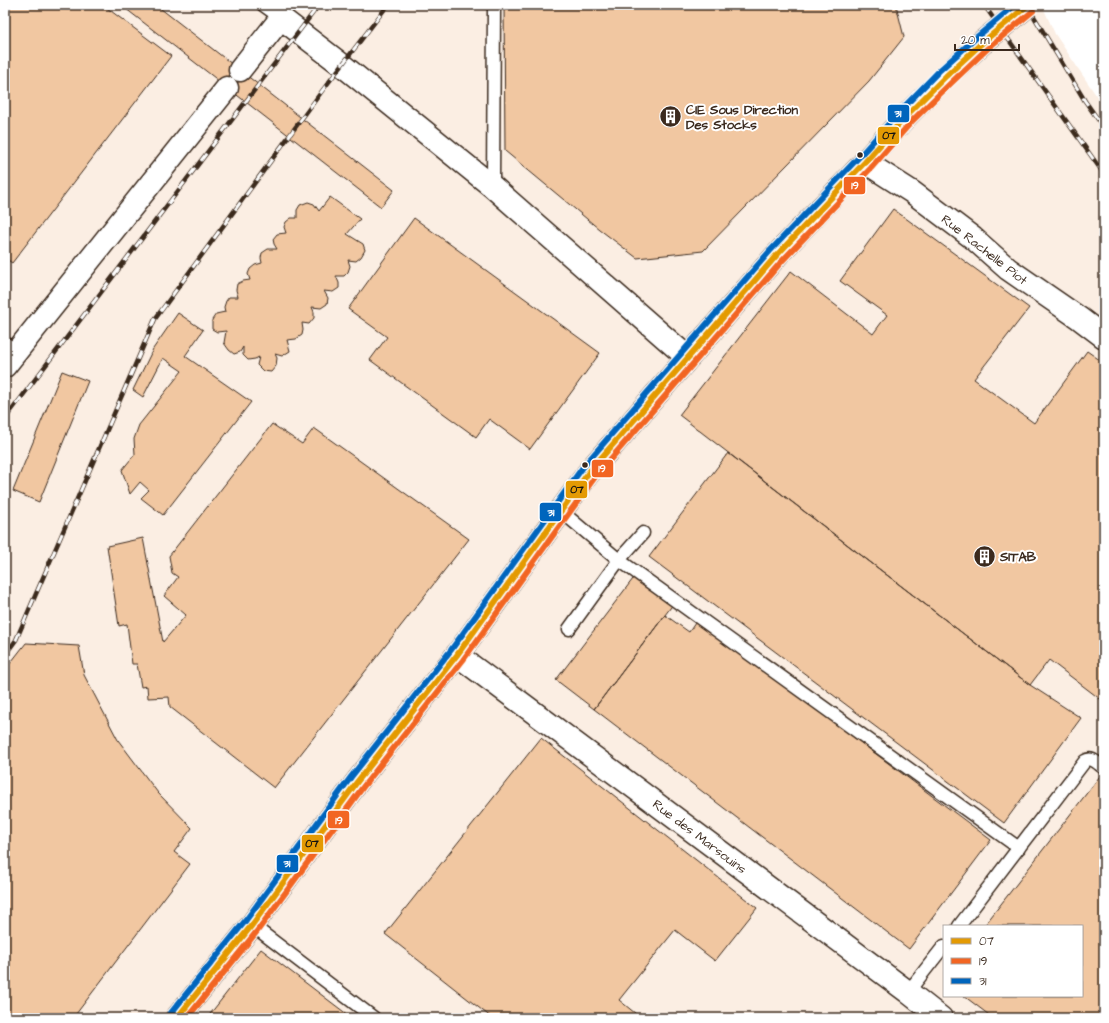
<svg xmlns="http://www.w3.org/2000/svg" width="1109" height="1023" font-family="'Architects Daughter',sans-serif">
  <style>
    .built { fill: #fbeee3; fill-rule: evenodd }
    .building { fill: #f1c7a1; stroke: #3b2a1e }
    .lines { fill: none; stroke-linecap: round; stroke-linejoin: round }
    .service-casing { stroke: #3b2a1e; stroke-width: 15 }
    .minor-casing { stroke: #3b2a1e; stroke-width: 25 }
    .tertiary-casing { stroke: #3b2a1e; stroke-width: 25 }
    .secondary-casing { stroke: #3b2a1e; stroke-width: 25 }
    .service { stroke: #fff; stroke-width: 12 }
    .minor { stroke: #fff; stroke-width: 22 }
    .tertiary { stroke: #fff; stroke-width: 22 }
    .secondary { stroke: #fff; stroke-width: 22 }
    .rail-casing { stroke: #3b2a1e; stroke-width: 4.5 }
    .rail { stroke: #fff; stroke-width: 3; stroke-dasharray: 9; stroke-linecap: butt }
    .secondary-bridge-casing { stroke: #3b2a1e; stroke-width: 25; stroke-linecap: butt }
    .secondary-bridge { stroke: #fff; stroke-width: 22 }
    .bus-1-casing { stroke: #fff; stroke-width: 9 }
    .bus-2-casing { stroke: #fff; stroke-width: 9 }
    .bus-3-casing { stroke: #fff; stroke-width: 9 }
    .bus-1 { stroke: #e49a03; stroke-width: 6 }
    .bus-2 { stroke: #f26522; stroke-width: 6 }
    .bus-3 { stroke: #0065bd; stroke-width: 6 }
    .bus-dot { fill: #3b2a1e; stroke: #fff; stroke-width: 1.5 }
    .labels { text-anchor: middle; stroke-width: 4; stroke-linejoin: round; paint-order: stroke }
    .poi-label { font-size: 13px; font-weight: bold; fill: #3b2a1e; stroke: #fff; text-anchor: start }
    .street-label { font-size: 13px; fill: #3b2a1e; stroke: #fff }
    .line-badge { stroke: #fff; stroke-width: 1.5 }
    .badge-label { font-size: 11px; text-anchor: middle; font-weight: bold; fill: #fff }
    .pale-badge-label { font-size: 11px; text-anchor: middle; font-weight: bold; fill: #111 }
  </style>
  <rect width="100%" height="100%" fill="#fff"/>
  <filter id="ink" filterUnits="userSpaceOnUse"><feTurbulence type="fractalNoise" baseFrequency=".025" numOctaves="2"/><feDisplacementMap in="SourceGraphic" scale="8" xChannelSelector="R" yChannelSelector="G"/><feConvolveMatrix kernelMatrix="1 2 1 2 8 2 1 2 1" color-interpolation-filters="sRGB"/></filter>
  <g filter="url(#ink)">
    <path class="built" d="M5,5h1037l13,29 49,73v911h-1099zM944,926h138v70h-138z"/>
    <path class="building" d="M5,5h98l68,51 -159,207 -7,-5z
      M121,5h35l238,185 -13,17z
      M504,5h392l8,32 -35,44 -166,170 -66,7 -38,-29 -94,-78z
      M330,197l30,22 -13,15 16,10 2,6 -4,7 -5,4 -8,-1 2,6 -2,6 -4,4h-8l3,7v5l-6,4 -9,-1 4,7 -1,6 -6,4 -9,-1 2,5v6l-5,6 -7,-1 1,7 -1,5 -6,4 -9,1 3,11 -8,5 -7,-2 2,4 -1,8 -5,6 -8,-1 -6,-6 2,-8 -4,2 -7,1 -5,-5v-8l-3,5 -6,2 -5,-4 -5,-7 2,-12 -9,1 -5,-3v-9l4,-6 9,-2 -1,-5 2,-6 3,-4h9l-2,-7 1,-6 6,-3 7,-1 -2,-6 2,-5 5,-4 7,-2 -1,-5 1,-5 6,-4h9l-3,-5 -1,-5 4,-5 9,-1 -2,-6 2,-5 5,-4h6v-8l3,-5 8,-3 6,2 5,7z
      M893,209l136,99 -55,71 60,44 53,-72 17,12v339l-55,-42 -19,25 -351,-270 112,-144 82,63 14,-19 -47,-34z
      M414,218l186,135 -70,96 -41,-30 -13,18 -106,-77 17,-23 -39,-28z
      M178,313l25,17 -18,26 66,46 -88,113 -22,-17 8,-8 -9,-8 -10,12 -8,-24 13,-16 -1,-15 5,-14 43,-54 -19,-13 -20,39 -10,-7 20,-41z
      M62,371l26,10 -49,121 -26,-11z
      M272,424l30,20 12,-16 155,111 -195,249 -104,-81 -1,-10 -21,1 -1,-12 -6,1 -4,-23h-5l-5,-40 -8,2 -12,-80 36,-8 20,104 23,-27 -22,-19 14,-19 -6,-4 -3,-17z
      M728,453l302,232 51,33 -77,105 -355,-266z
      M636,575l38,28 -80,106 -38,-29z
      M665,615l24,17 8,-12 294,220 -82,109 -315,-240z
      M26,643l53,3 5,29 34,65 40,53 34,35 -18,24 16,12 -117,154h-68v-348z
      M541,738l216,170 -42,53 -40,-31 -56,70 22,18h-149l-107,-84z
      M1100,776l4,3v239h-111l-29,-22h118v-70h-98z
      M261,949l91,69h-145z"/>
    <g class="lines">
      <defs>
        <path id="service" d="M263,5l18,13
          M493,187l1,-182
          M5,343l11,8
          M561,511l58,49 400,288
          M569,629l50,-69 24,-27
          M252,925l122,93
          M959,926l126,-165c7,-5 13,3 19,7
          M908,992l36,-46"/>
        <path id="minor" d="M865,162l47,30 61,46 35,31 71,49 25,19
          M457,655l451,337 33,26"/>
        <path id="tertiary" d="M240,70l41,-52 61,47 151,122 194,170
          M5,366l222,-278"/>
        <path id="secondary" d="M177,1018l75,-93 105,-143 100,-127 132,-183 187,-216 89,-94 42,-47 39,-39 37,-34"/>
      </defs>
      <use href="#service" class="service-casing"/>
      <use href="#minor" class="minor-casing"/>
      <use href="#tertiary" class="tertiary-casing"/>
      <use href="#secondary" class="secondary-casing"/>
      <use href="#service" class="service"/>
      <use href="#minor" class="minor"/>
      <use href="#tertiary" class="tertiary"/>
      <use href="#secondary" class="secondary"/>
      <defs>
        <path id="rail" d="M984,5l120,169
          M1027,5l58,96 19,27
          M5,419l314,-414
          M5,655l11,-15 139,-321 167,-228 62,-81 5,-5"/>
      </defs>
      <use href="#rail" class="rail-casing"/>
      <use href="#rail" class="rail"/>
      <defs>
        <path id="secondary-bridge" d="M983,42l45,-37"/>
      </defs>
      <use href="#secondary-bridge" class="secondary-bridge-casing"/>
      <use href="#secondary-bridge" class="secondary-bridge"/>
      <defs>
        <path id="bus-1" d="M177,1018l75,-93 105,-143 100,-127 132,-183 187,-216 89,-94 42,-47 39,-39 37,-34 45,-37"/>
        <path id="bus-2" d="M187,1018l71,-88 105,-143 100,-127 132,-183 187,-216 89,-93 42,-48 39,-38 36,-34 45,-37"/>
        <path id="bus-3" d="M171,1013l75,-93 105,-143 100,-127 132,-183 187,-216 89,-94 42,-47 39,-40 38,-34 37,-31"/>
      </defs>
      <use href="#bus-1" class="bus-1-casing"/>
      <use href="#bus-2" class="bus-2-casing"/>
      <use href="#bus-3" class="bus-3-casing"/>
      <use href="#bus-1" class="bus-1"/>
      <use href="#bus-2" class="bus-2"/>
      <use href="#bus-3" class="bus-3"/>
    </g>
  </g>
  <defs>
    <symbol id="building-disc" viewBox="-11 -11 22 22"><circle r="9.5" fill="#3b2a1e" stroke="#fff"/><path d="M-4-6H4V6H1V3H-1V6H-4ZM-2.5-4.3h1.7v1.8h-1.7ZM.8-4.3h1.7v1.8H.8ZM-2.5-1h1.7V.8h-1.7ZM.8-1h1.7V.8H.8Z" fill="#fff"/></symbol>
  </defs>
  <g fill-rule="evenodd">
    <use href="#building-disc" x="658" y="104" width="25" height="25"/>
    <use href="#building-disc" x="972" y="544" width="25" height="25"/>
  </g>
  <g class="bus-dot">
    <circle cx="860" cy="155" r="3.5"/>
    <circle cx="585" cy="465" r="3.5"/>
  </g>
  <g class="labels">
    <g class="poi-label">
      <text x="686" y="114">CIE Sous Direction<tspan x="686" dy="15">Des Stocks</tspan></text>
      <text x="1000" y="561">SITAB</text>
    </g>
    <g class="street-label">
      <text transform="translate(985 249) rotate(38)" y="5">Rue Rachelle Piot</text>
      <text transform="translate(700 836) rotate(37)" y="5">Rue des Marsouins</text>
    </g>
  </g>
  <g class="line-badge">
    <rect x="887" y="104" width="23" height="19" rx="4" fill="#0065bd"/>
    <rect x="877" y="126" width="23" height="19" rx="4" fill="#e49a03"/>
    <rect x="843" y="176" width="23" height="19" rx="4" fill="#f26522"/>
    <rect x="591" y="459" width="23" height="19" rx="4" fill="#f26522"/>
    <rect x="565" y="480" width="23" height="19" rx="4" fill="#e49a03"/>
    <rect x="539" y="502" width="23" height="20" rx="4" fill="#0065bd"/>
    <rect x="327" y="810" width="23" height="19" rx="4" fill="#f26522"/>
    <rect x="301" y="834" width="23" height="19" rx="4" fill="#e49a03"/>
    <rect x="276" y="854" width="23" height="19" rx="4" fill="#0065bd"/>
  </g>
  <g class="badge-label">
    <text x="898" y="117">31</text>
    <text x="855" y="189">19</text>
    <text x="602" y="472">19</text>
    <text x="551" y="516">31</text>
    <text x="339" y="824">19</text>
    <text x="287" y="867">31</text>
  </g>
  <g class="pale-badge-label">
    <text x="889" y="139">07</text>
    <text x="577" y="493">07</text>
    <text x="312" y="847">07</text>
  </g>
  <rect width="1109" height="1023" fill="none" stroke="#fff" stroke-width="20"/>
  <rect x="10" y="10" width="1089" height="1003" fill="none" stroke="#3b2a1e" stroke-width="1.5" filter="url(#ink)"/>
  <rect x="943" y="925" width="140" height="72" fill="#ffffff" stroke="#b1aaa5"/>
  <rect x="951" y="938" width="20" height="6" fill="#e49a03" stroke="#b1aaa5"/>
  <text x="979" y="945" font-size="12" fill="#3b2a1e">07</text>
  <rect x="951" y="958" width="20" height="6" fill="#f26522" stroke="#b1aaa5"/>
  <text x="979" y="965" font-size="12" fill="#3b2a1e">19</text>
  <rect x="951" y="978" width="20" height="6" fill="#0065bd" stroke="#b1aaa5"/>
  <text x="979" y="985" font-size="12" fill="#3b2a1e">31</text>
  <path d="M955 44v6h64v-6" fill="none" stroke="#3b2a1e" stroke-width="2"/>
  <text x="961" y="44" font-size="12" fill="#3b2a1e" stroke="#ffffff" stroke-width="3" paint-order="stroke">20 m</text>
</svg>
